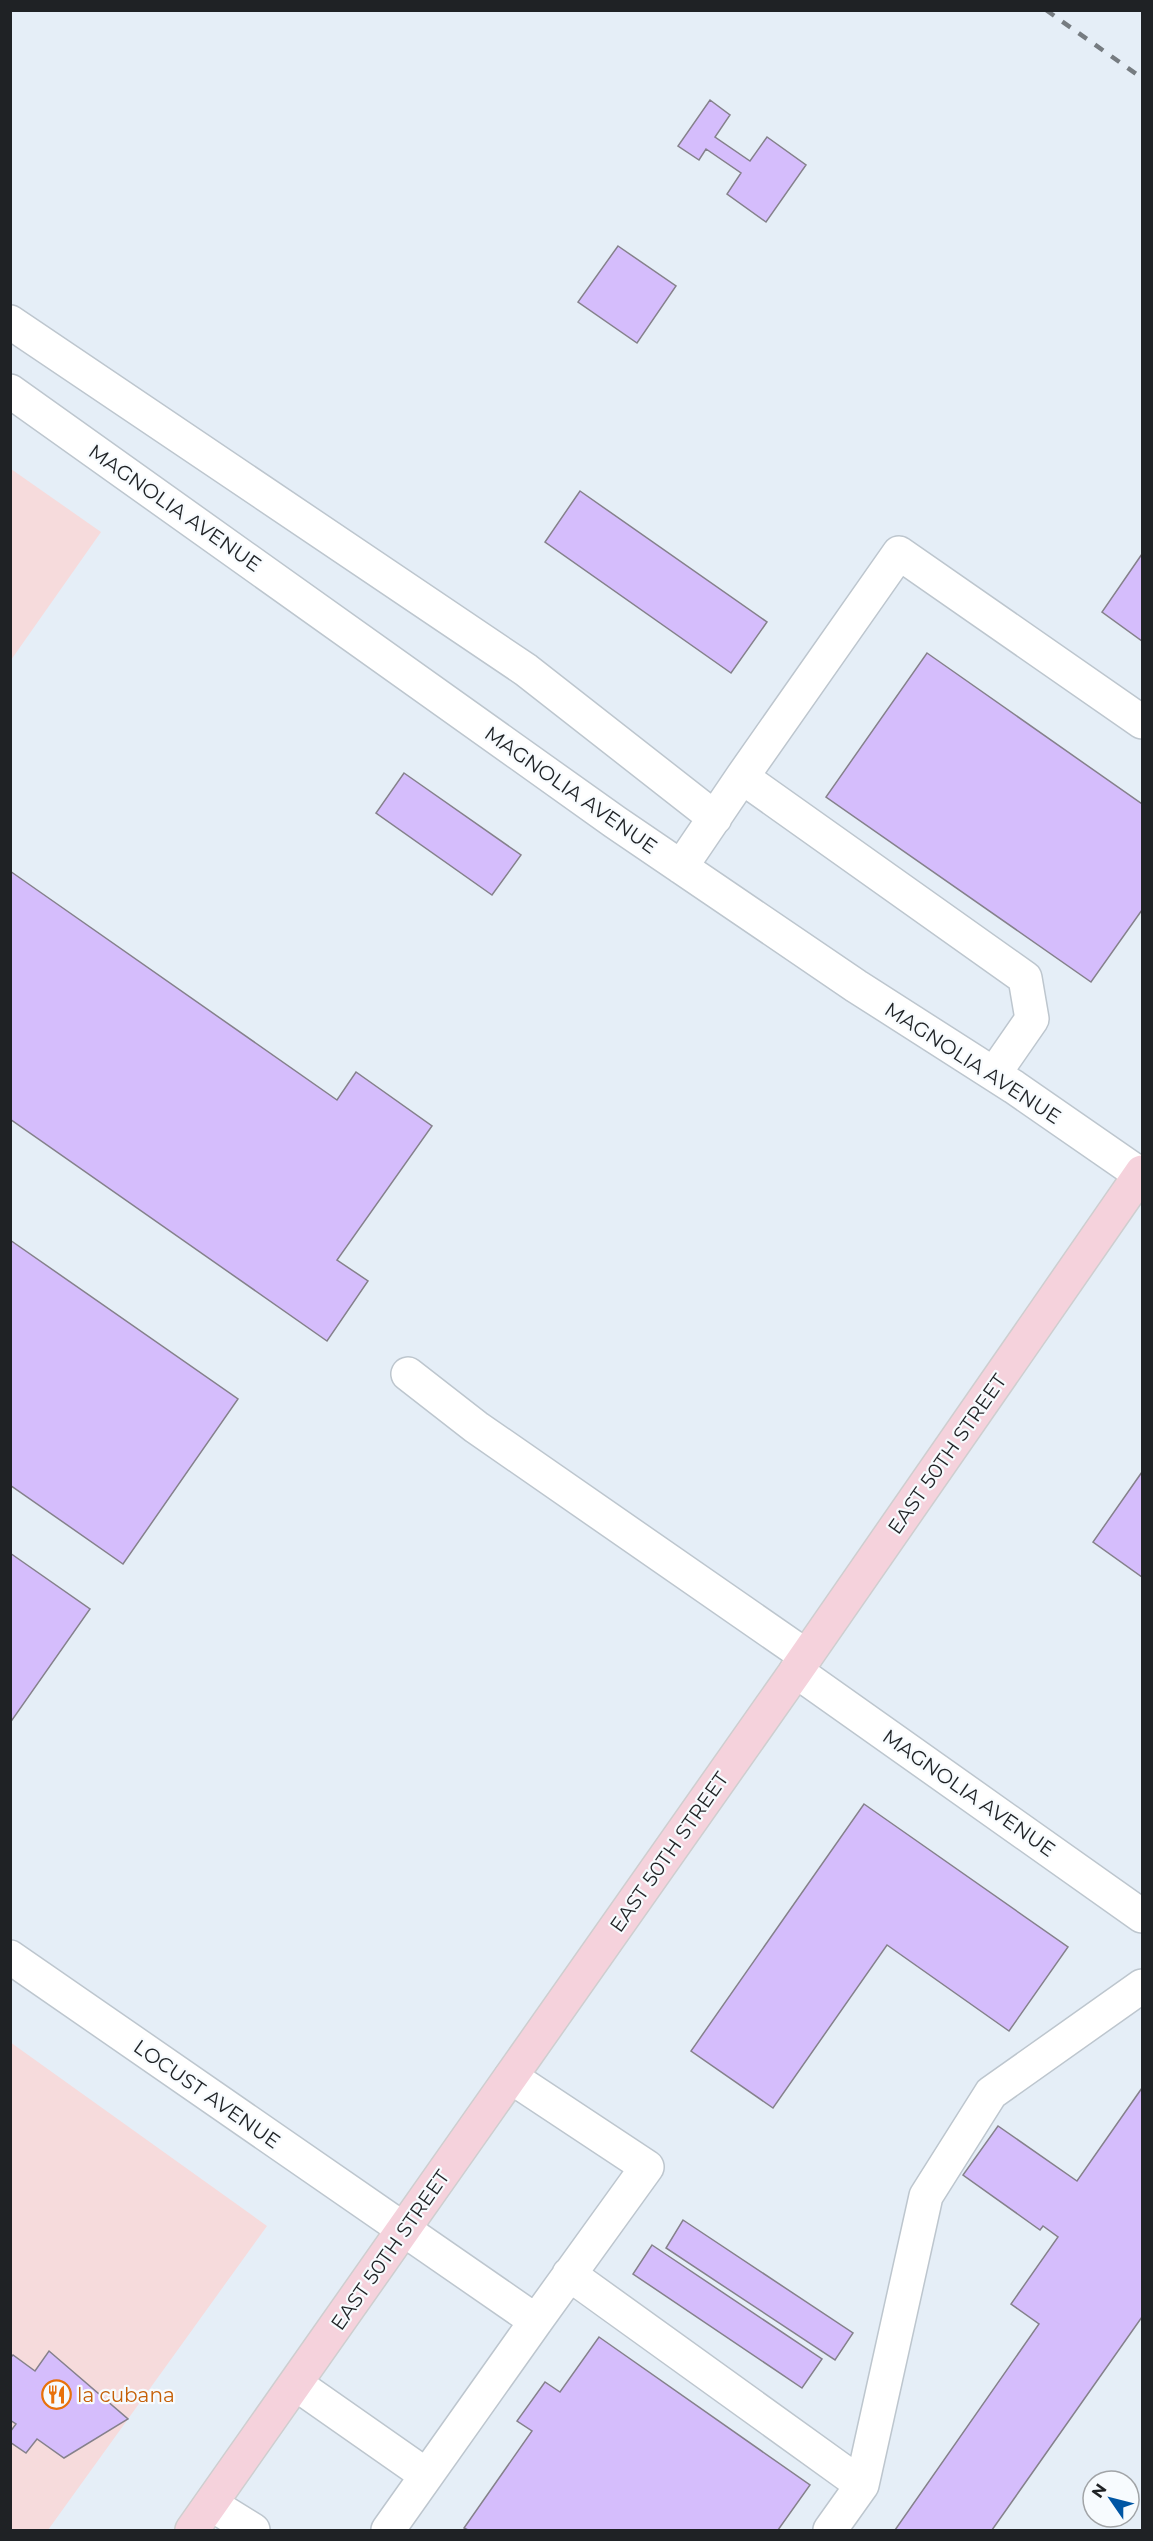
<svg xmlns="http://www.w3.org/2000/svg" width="1153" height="2541" font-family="Montserrat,sans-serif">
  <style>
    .industrial { fill: #f6dbdc }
    .building { fill: #d5bdfc; stroke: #85818b; stroke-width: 1.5 }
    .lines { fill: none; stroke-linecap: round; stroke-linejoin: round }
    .minor-casing { stroke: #bdc6ce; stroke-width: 36 }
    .major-casing { stroke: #cececf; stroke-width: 36 }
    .minor { stroke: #fff; stroke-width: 33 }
    .major { stroke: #f5d2dc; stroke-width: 33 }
    .rail { stroke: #767c81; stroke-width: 4.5; stroke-dasharray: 10 10; stroke-linecap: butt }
    .labels { text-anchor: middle; stroke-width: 4.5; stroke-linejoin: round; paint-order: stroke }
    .street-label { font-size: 20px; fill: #1f2225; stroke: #f7fbfe }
    .food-label { font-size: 20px; fill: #c56008; stroke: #f7fbfe; text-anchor: start }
  </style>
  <rect width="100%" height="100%" fill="#e5eef7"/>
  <path class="industrial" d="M11,469l90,63 -90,128z
    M10,2042l257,184 -219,304h-37z"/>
  <path class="building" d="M710,100l20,15 -15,22 35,24 17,-24 39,28 -40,57 -39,-28 14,-21 -35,-24 -7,11 -21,-14z
    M618,246l58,40 -39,57 -59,-41z
    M580,491l187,131 -36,51 -186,-131z
    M1142,554v87l-40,-29z
    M927,653l215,151v106l-51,72 -265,-185z
    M404,773l117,82 -29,40 -116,-82z
    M10,871l327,229 19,-28 76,54 -95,134 31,21 -41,60 -317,-222z
    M10,1240l228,159 -115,165 -113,-79z
    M1142,1472v105l-49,-35z
    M10,1553l80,56 -80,114z
    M864,1804l204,143 -59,84 -122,-86 -114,163 -82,-57z
    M1142,2088v229l-150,213h-97l144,-206 -28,-20 47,-67 -15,-11 -3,4 -77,-55 35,-49 79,55z
    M683,2220l170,113 -18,27 -169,-112z
    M652,2245l170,114 -20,29 -169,-114z
    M599,2337l211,148 -32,45h-310l-4,-2 68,-97 -15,-10 28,-39 15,10z
    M49,2351l79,68 -64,39 -27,-19 -11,14 -16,-11v-10l6,-8 -6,-4v-62l3,-3 22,16z"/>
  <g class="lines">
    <defs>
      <path id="minor" d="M10,322l516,348 189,148
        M10,391l605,431 241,164 158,101 127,88
        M742,777l157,-224 243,169
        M681,867l61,-90 283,201 7,41 -38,55
        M408,1374l68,53 330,229
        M796,1671l346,245
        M10,1957l526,364
        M569,2274l293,211 -32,45
        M296,2384l130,91
        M862,2485l64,-289 65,-103 151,-107
        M211,2504l42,26
        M388,2530l148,-209 111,-154 -136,-90"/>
      <path id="major" d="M192,2530l604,-859 346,-499"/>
    </defs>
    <use href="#minor" class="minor-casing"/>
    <use href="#major" class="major-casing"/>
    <use href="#minor" class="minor"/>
    <use href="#major" class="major"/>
    <path class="rail" d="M1046,10l96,68"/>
  </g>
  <defs>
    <symbol id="restaurant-ring" viewBox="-11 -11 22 22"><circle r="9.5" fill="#f7fbfe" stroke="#e8710a" stroke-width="1.5"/><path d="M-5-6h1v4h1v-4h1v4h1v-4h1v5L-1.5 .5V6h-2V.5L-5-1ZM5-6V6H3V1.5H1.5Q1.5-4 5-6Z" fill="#e8710a"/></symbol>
  </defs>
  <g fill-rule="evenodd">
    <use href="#restaurant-ring" x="40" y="2378" width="33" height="33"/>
  </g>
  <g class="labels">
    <g class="street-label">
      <text transform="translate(175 508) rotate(35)" y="7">MAGNOLIA AVENUE</text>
      <text transform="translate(571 790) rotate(35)" y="7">MAGNOLIA AVENUE</text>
      <text transform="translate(973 1063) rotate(33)" y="7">MAGNOLIA AVENUE</text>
      <text transform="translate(947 1454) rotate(-55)" y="7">EAST 50TH STREET</text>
      <text transform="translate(969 1793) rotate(35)" y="7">MAGNOLIA AVENUE</text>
      <text transform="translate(669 1852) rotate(-55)" y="7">EAST 50TH STREET</text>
      <text transform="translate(207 2094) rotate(35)" y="7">LOCUST AVENUE</text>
      <text transform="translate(390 2250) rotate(-55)" y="7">EAST 50TH STREET</text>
    </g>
    <g class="food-label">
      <text x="77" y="2402">la cubana</text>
    </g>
  </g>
  <rect width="1153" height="2541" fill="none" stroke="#1f2225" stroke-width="24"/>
  <g transform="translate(1111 2499) rotate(305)"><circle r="28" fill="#f7fbfe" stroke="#a1a4a7" stroke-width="1.5"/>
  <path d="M0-4.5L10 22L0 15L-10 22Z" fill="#0056a4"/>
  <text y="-9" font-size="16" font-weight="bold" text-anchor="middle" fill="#1f2225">N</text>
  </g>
</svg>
